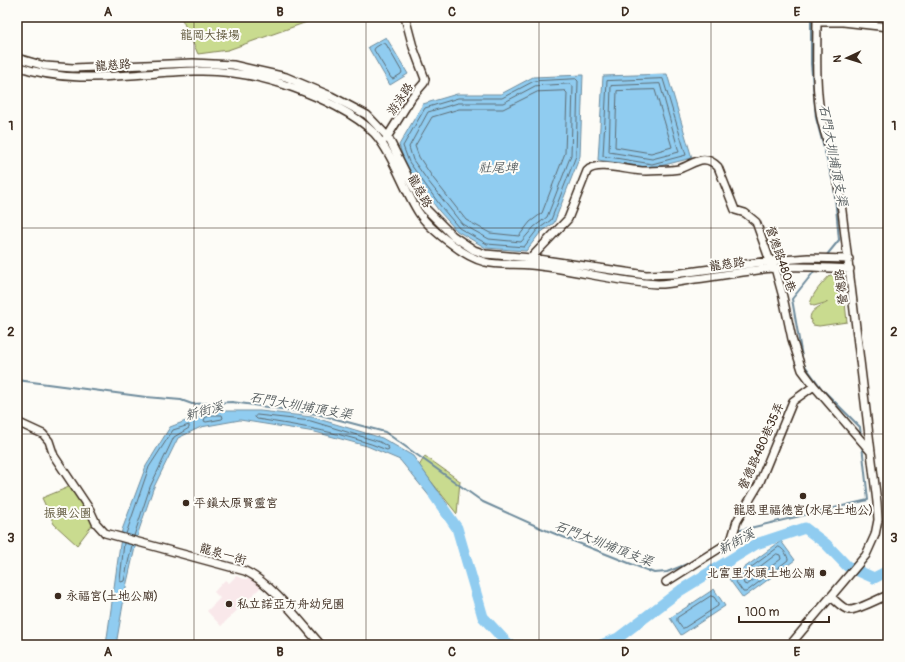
<svg xmlns="http://www.w3.org/2000/svg" width="905" height="662" font-family="Pangolin,'LXGW WenKai TC',sans-serif">
  <style>
    .built { fill: #f9e8ea }
    .green { fill: #c9db8f; stroke: #828256 }
    .water { fill: #90ccf0; stroke: #6e8b9c }
    .lines { fill: none; stroke-linecap: round; stroke-linejoin: round }
    .shore { stroke: #5d6b72; stroke-width: 1 }
    .stream { stroke: #6e8b9c; stroke-width: 2 }
    .river { stroke: #90ccf0; stroke-width: 11 }
    .minor-casing { stroke: #3b2a1e; stroke-width: 10 }
    .minor { stroke: #fdfcf7; stroke-width: 7 }
    .grid { fill: none; stroke: #3b2a1e; stroke-width: 1; stroke-opacity: 0.55 }
    .poi-dot { fill: #3b2a1e; stroke: #fdfcf7; stroke-width: 1.5 }
    .labels { text-anchor: middle; stroke-width: 4; stroke-linejoin: round; paint-order: stroke }
    .park-label { font-size: 12px; fill: #5e563a; stroke: #fdfcf7 }
    .street-label { font-size: 12px; fill: #3b2a1e; stroke: #fdfcf7 }
    .poi-label { font-size: 12px; fill: #3b2a1e; stroke: #fdfcf7; text-anchor: start }
    .water-label { font-size: 13px; font-style: italic; fill: #545b5d; stroke: #fdfcf7 }
    .neatline { fill: none; stroke: #3b2a1e; stroke-width: 1.5 }
    .grid-label { font-size: 13px; text-anchor: middle; font-weight: bold; fill: #3b2a1e }
  </style>
  <rect width="100%" height="100%" fill="#fdfcf7"/>
  <filter id="ink" filterUnits="userSpaceOnUse"><feTurbulence type="fractalNoise" baseFrequency=".025" numOctaves="2"/><feDisplacementMap in="SourceGraphic" scale="8" xChannelSelector="R" yChannelSelector="G"/><feConvolveMatrix kernelMatrix="1 2 1 2 8 2 1 2 1" color-interpolation-filters="sRGB"/></filter>
  <g filter="url(#ink)">
    <path class="built" d="M236,576l8,3h6l8,4 3,4 -40,39 -14,-15 13,-13 -6,-6 11,-12 4,3z"/>
    <path class="green" d="M181,17h140l-93,33 -30,4z
      M830,275l10,2 3,6 4,39 -28,4 -6,-1c-9,-13 6,-18 15,-23l-14,4 -4,-2c3,-12 12,-20 20,-29z
      M425,456l35,25 -3,33 -38,-48z
      M69,487l5,1 18,32 1,4 -16,21 -23,-21 -12,-26z"/>
    <path class="water" d="M386,37l22,37 -18,11 -22,-38z
      M667,74l25,84 -40,10 -54,-8 5,-84z
      M583,75l-3,81 -26,67 -14,10 -14,18 -40,-3 -29,-17 -18,-20 -34,-47 -6,-19 24,-41 34,-10h44l32,-17z
      M212,411h48l52,6 70,21 31,18 35,49 -9,3 -39,-48 -33,-14 -52,-14 -75,-12 -39,7 -23,11 -25,51 -14,41 -13,57 -10,58h-10l16,-115 24,-64 24,-39z
      M781,541l14,19 -52,38 -14,-19z
      M714,589l11,17 -44,29 -11,-17z"/>
    <g class="lines">
      <path class="shore" d="M383,43l3,1 16,28 -1,2 -8,5 -2,-1 -17,-28 1,-2z
        M576,79l2,2 -2,75 -25,64 -14,10 -13,17 -37,-3 -28,-16 -17,-20 -33,-46 -6,-16 22,-38 33,-10h44l32,-17z
        M663,79l23,76 -34,9 -49,-8 4,-75z
        M571,84l2,2 -2,69 -24,62 -13,10 -13,15 -32,-3 -27,-15 -34,-43 -15,-21 -4,-13 19,-35 30,-9h45l32,-17z
        M660,84l19,68 -27,7 -43,-7 2,-66z
        M655,90l17,57 -21,6 -36,-6 2,-56z
        M565,91l2,2 -2,60 -23,60 -12,9 -11,14 -29,-3 -24,-13 -33,-42 -14,-21 -4,-11 17,-29 27,-8h44l34,-17z
        M213,415h9l1,3 -1,1 -16,3 -2,-1 1,-3z
        M257,415l54,6 69,21 8,5 1,2 -2,1c-42,-17 -86,-24 -130,-31l-2,-2z
        M126,534l23,-67 24,-37 16,-5v3l-15,9 -24,50 -16,49
        M124,543l-4,37 1,2 3,-1 8,-36
        M779,547c4,1 9,9 9,13l-42,32h-3l-7,-10v-3z
        M777,554l3,1 1,4 -34,26 -3,-1 -1,-4z
        M711,596l3,1 4,6v3l-34,22h-2l-5,-7v-3z"/>
      <path class="stream" d="M811,17v47l5,54 18,68 5,54 -13,16
        M816,269l-24,30 11,64 19,26 38,38 1,10
        M17,380l129,17 35,3 11,4 40,-2 85,12 68,18 98,70 60,27 111,44 13,-1 20,-8 15,-9
        M737,531l131,-31 -6,-55
        M723,542l7,-6"/>
      <path class="river" d="M434,495l23,33 26,89 24,26 5,2
        M601,645l17,-7 63,-48 75,-46 49,-16 21,16 21,22 27,12 14,-7"/>
      <defs>
        <path id="minor" d="M817,22h26l45,5
          M17,58l28,8 28,2 120,-5 40,2 53,12 45,19 36,19 21,22 24,48 14,24 27,27 21,14 11,4 46,4 115,17 28,-1 96,-13 38,-3 41,1
          M17,66c58,21 118,6 178,5 33,-1 69,6 99,17 25,9 62,26 80,45 19,21 30,57 45,80 7,11 23,24 34,32 9,7 20,14 32,17 14,4 31,1 46,3 42,4 84,17 127,19 12,0 25,-3 37,-5 25,-3 51,-8 77,-11 26,-3 52,0 78,1
          M386,139l26,-42 12,-14 1,-4 -12,-32 -8,-30
          M531,261v-3l37,-39 19,-48c10,-11 45,1 60,0 10,-1 22,0 32,-2 15,-5 25,-17 39,-2l17,43 10,3 11,9 14,39 5,7 8,29 9,42 10,31 12,16 57,66
          M17,422l26,12 6,7 5,15 36,54 6,13 9,10 140,38c28,13 55,51 76,74
          M666,582l65,-41 6,-20 22,-37 34,-83 21,-15
          M831,597c5,4 12,12 18,13 7,1 31,-12 39,-15
          M790,645l76,-90 9,-20 3,-15 -1,-18 -35,-291c-2,-17 -5,-34 -9,-51 -4,-14 -9,-28 -12,-42 -6,-33 -4,-68 -4,-101"/>
      </defs>
      <use href="#minor" class="minor-casing"/>
      <use href="#minor" class="minor"/>
    </g>
  </g>
  <path class="grid" d="M194,17v628M366,17v628M539,17v628M711,17v628M17,228h871M17,434h871"/>
  <g class="poi-dot">
    <circle cx="803" cy="496" r="4"/>
    <circle cx="186" cy="503" r="4"/>
    <circle cx="823" cy="573" r="4"/>
    <circle cx="58" cy="596" r="4"/>
    <circle cx="229" cy="604" r="4"/>
  </g>
  <g class="labels">
    <g class="park-label">
      <text x="210" y="39">龍岡大操場</text>
      <text x="68" y="517">振興公園</text>
    </g>
    <g class="street-label">
      <text transform="translate(113 65) rotate(-4)" y="4">龍慈路</text>
      <text transform="translate(400 99) rotate(-56)" y="4">游泳路</text>
      <text transform="translate(420 191) rotate(61)" y="4">龍慈路</text>
      <text transform="translate(781 259) rotate(71)" y="4">營德路480巷</text>
      <text transform="translate(727 264) rotate(-8)" y="4">龍慈路</text>
      <text transform="translate(841 287) rotate(-97)" y="4">營德路</text>
      <text transform="translate(761 446) rotate(-66)" y="4">營德路480巷35弄</text>
      <text transform="translate(223 554) rotate(16)" y="4">龍泉一街</text>
    </g>
    <g class="poi-label">
      <text x="194" y="507">平鎮太原賢靈宮</text>
      <text x="803" y="514" text-anchor="middle">龍恩里福德宮(水尾土地公)</text>
      <text x="815" y="577" text-anchor="end">北富里水頭土地公廟</text>
      <text x="66" y="600">永福宮(土地公廟)</text>
      <text x="237" y="608">私立諾亞方舟幼兒園</text>
    </g>
    <g class="water-label">
      <text transform="translate(834 155) rotate(79)" y="5">石門大圳埔頂支渠</text>
      <text x="498" y="172">社尾埤</text>
      <text transform="translate(301 405) rotate(10)" y="5">石門大圳埔頂支渠</text>
      <text transform="translate(204 410) rotate(-15)" y="5">新街溪</text>
      <text transform="translate(736 541) rotate(-29)" y="5">新街溪</text>
      <text transform="translate(604 543) rotate(21)" y="5">石門大圳埔頂支渠</text>
    </g>
  </g>
  <rect width="905" height="662" fill="none" stroke="#fdfcf7" stroke-width="44"/>
  <g transform="translate(847 58) rotate(266)" stroke="#fdfcf7" stroke-width="3" paint-order="stroke">
  <path d="M0-3L7 15L0 10L-7 15Z" fill="#3b2a1e"/>
  <text y="-6" font-size="11" font-weight="bold" text-anchor="middle" fill="#3b2a1e">N</text>
  </g>
  <path d="M739 616v6h90v-6" fill="none" stroke="#3b2a1e" stroke-width="2"/>
  <text x="745" y="616" font-size="12" fill="#3b2a1e" stroke="#fdfcf7" stroke-width="3" paint-order="stroke">100 m</text>
  <rect x="22" y="22" width="861" height="618" class="neatline"/>
  <g class="grid-label">
    <text x="108" y="16">A</text>
    <text x="280" y="16">B</text>
    <text x="452" y="16">C</text>
    <text x="625" y="16">D</text>
    <text x="797" y="16">E</text>
    <text x="11" y="130">1</text>
    <text x="894" y="130">1</text>
    <text x="11" y="336">2</text>
    <text x="894" y="336">2</text>
    <text x="11" y="542">3</text>
    <text x="894" y="542">3</text>
    <text x="108" y="656">A</text>
    <text x="280" y="656">B</text>
    <text x="452" y="656">C</text>
    <text x="625" y="656">D</text>
    <text x="797" y="656">E</text>
  </g>
</svg>
